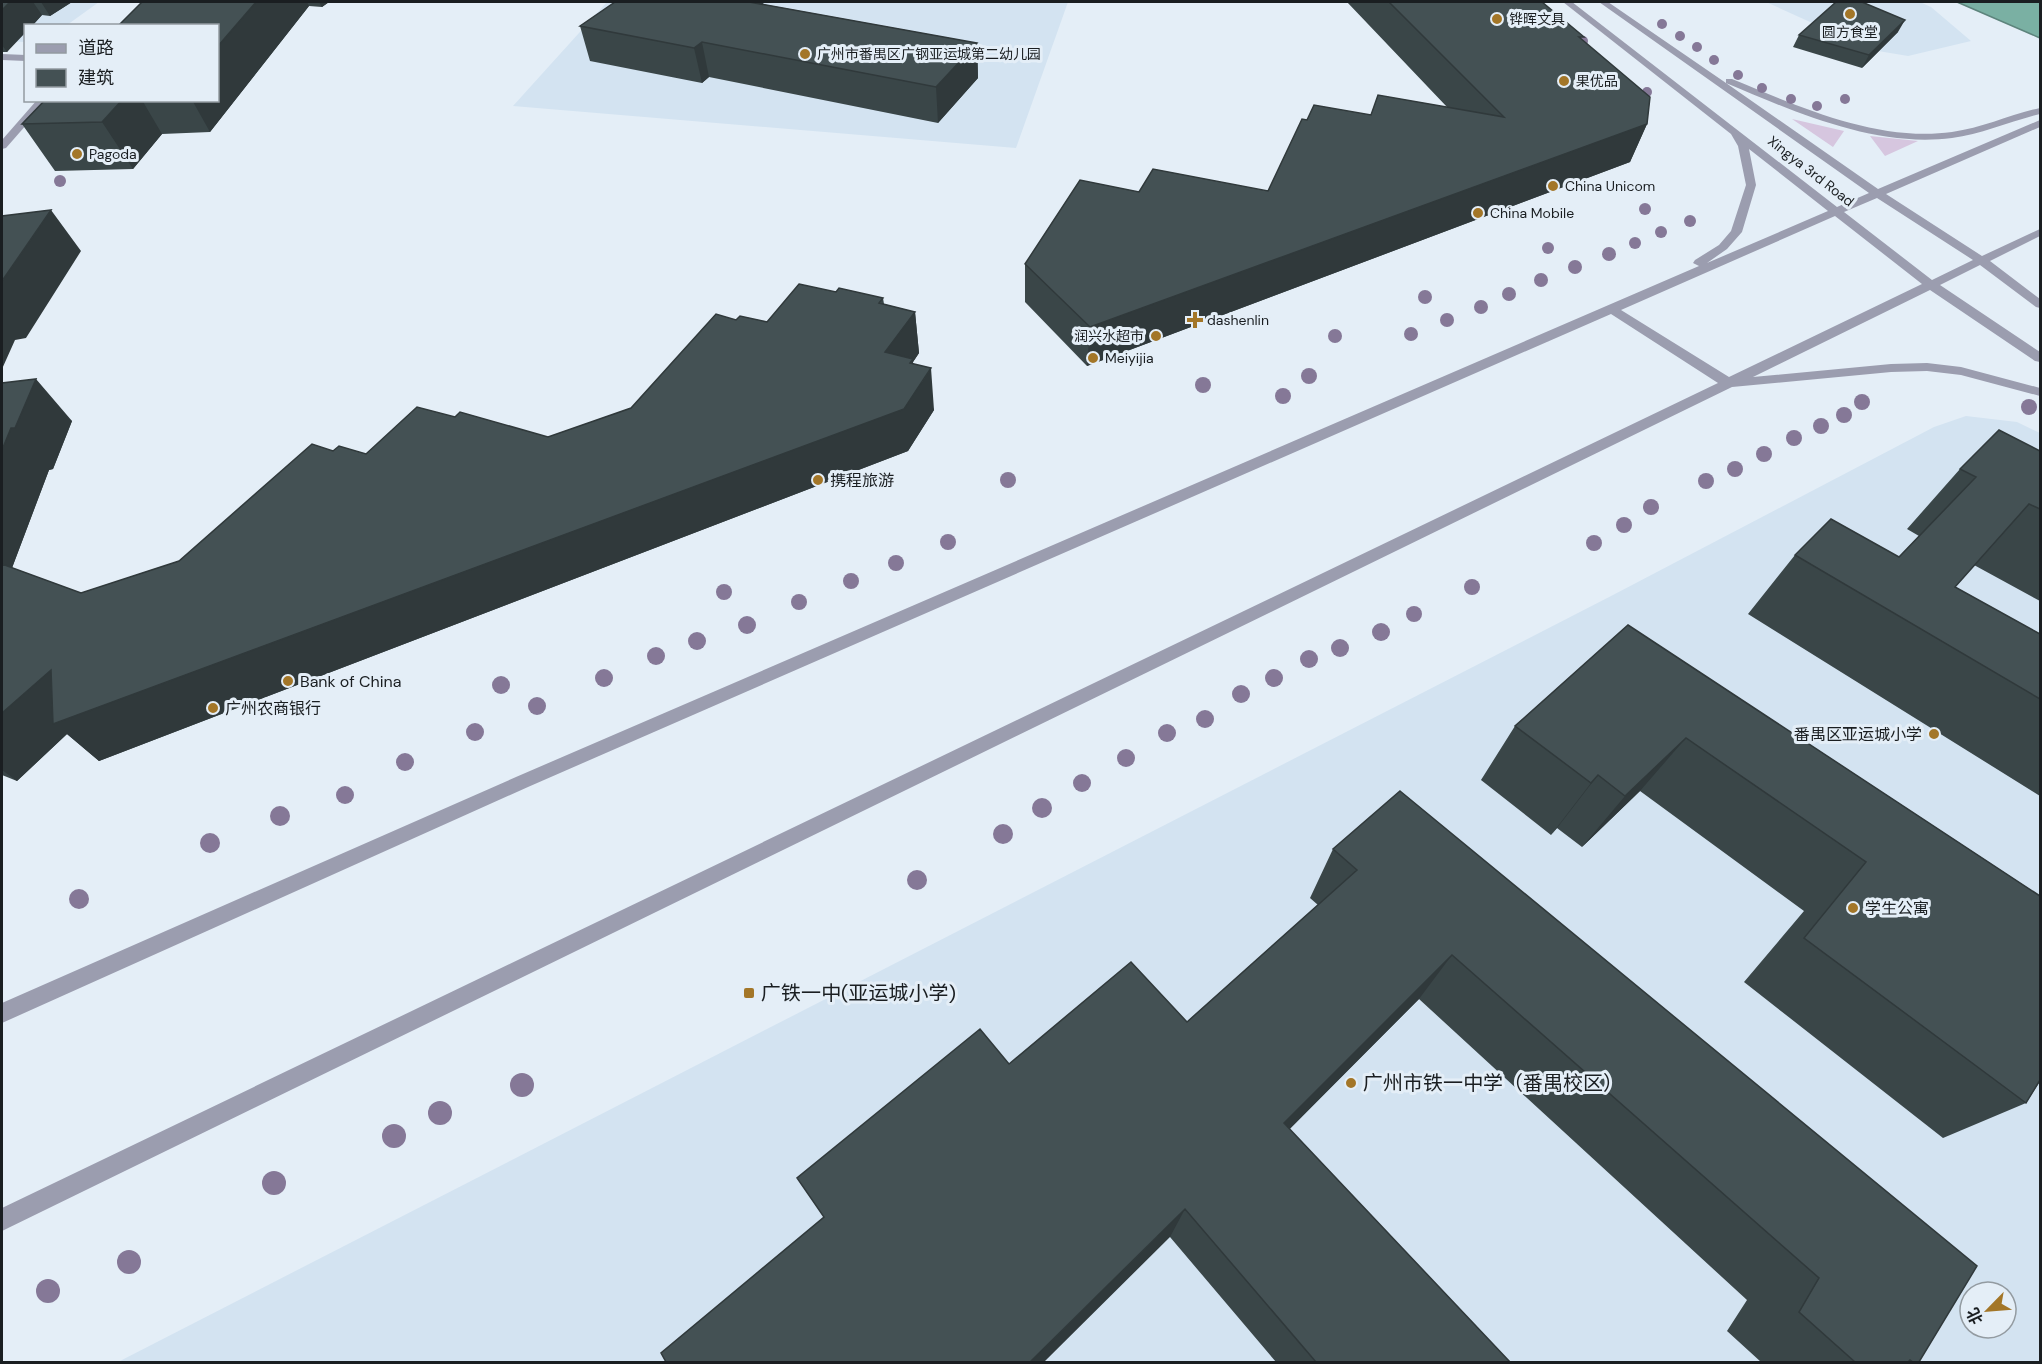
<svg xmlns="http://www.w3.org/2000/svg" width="2042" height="1364" font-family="'DM Sans','Noto Sans SC',sans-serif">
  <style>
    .built { fill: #d3e3f1; fill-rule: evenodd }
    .green { fill: #d6c6df }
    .water { fill: #7ab0a3; stroke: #5d847c; stroke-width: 1.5 }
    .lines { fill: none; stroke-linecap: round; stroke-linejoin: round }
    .service { fill: #9b9daf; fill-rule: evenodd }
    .tertiary { fill: #9b9daf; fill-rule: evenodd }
    .tree { fill: #857897 }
    .wall { fill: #3a4648 }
    .shaded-wall { fill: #30393b }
    .building { fill: #445154; stroke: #30393b; stroke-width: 1.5 }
    .poi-dot { fill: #a37628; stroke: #e4eef7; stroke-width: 2 }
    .labels { text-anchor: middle; stroke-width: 6; stroke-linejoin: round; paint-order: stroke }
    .far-poi-label { font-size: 14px; fill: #1a1e21; stroke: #e4eef7; text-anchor: start }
    .far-street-label { font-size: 14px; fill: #1a1e21; stroke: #e4eef7 }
    .poi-label { font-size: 16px; fill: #1a1e21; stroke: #e4eef7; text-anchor: start }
    .near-poi-label { font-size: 20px; fill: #1a1e21; stroke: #e4eef7; text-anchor: start }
  </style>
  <rect width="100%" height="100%" fill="#e4eef7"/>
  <path class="built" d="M2,2h97l-32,23 -41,1 -1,16 -23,-1z
    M607,2h461l-52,146 -503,-42z
    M1766,2h154l11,5 40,34 -63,15 -36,-6z
    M1966,416l51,6 23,11v929h-1922l1495,-767 321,-168zM1970,1292h36v36h-36z"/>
  <path class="green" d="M1792,119l52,12 -11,16z
    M1870,136l48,5 -33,15z"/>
  <path class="water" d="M1957,2h83v36z"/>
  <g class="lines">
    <path class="service" d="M2,54l24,1v6l-24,-1z"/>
    <path class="tertiary" d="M1563,2h9l265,205 32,-14 -270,-191h9l118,81v-4h6c68,28 145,63 220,53 31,-4 59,-18 88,-24v6c-29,7 -58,20 -88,24 -77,10 -157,-26 -226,-55l152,106 162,-69v7l-154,67 96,62 58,-27v7l-50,25 50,38v9l-4,-1 -56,-42 -40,20 100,67v10l-5,-1 -105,-71 -177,87 138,-13 36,-1 34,4 79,21v8l-79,-21 -34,-4 -36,1 -159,15 -1730,844v-23l1716,-825 -107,-69 -1083,473 -526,236v-20l514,-226 1183,-511 -6,-3 2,-3 24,-15 12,-14 15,-46 -8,-39 -7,-12zM1749,149l79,62 -121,52 20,-14 15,-17 14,-47zM1877,198l96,62 -41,20 -88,-68zM1835,216l87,68 -193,93 -108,-67z
      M37,100h11l-42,48 -4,1v-9z"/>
  </g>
  <g class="tree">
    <circle cx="1662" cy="24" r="5"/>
    <circle cx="1680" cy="36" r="5"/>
    <circle cx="1583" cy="41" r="5"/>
    <circle cx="1697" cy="47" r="5"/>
    <circle cx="1714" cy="60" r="5"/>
    <circle cx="1738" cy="75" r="5"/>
    <circle cx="1762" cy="88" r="5"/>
    <circle cx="1647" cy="92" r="5"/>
    <circle cx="1791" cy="99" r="5"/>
    <circle cx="1845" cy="99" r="5"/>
    <circle cx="1817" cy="106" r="5"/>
    <circle cx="60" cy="181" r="6"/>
    <circle cx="1645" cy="209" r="6"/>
    <circle cx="1690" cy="221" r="6"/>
    <circle cx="1661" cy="232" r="6"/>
    <circle cx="1635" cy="243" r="6"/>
    <circle cx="1548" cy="248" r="6"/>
    <circle cx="1609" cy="254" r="7"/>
    <circle cx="1575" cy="267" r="7"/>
    <circle cx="1541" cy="280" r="7"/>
    <circle cx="1509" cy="294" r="7"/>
    <circle cx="1425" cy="297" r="7"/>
    <circle cx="1481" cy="307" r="7"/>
    <circle cx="1447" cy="320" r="7"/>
    <circle cx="1411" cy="334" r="7"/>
    <circle cx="1335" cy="336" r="7"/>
    <circle cx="1309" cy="376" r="8"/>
    <circle cx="1203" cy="385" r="8"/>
    <circle cx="1283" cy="396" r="8"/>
    <circle cx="1862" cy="402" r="8"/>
    <circle cx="2029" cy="407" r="8"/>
    <circle cx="1844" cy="415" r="8"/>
    <circle cx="1821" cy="426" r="8"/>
    <circle cx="1794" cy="438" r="8"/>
    <circle cx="1764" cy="454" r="8"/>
    <circle cx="1735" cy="469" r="8"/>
    <circle cx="1008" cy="480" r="8"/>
    <circle cx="1706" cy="481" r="8"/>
    <circle cx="1651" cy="507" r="8"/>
    <circle cx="1624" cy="525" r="8"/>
    <circle cx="948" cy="542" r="8"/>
    <circle cx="1594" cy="543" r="8"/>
    <circle cx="896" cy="563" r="8"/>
    <circle cx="851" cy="581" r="8"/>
    <circle cx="1472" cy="587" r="8"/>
    <circle cx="724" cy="592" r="8"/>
    <circle cx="799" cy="602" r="8"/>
    <circle cx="1414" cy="614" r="8"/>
    <circle cx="747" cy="625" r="9"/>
    <circle cx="1381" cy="632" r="9"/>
    <circle cx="697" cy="641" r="9"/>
    <circle cx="1340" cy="648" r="9"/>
    <circle cx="656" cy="656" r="9"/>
    <circle cx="1309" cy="659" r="9"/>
    <circle cx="604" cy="678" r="9"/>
    <circle cx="1274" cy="678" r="9"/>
    <circle cx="501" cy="685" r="9"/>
    <circle cx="1241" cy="694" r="9"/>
    <circle cx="537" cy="706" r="9"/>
    <circle cx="1205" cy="719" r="9"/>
    <circle cx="475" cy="732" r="9"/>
    <circle cx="1167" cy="733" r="9"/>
    <circle cx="1126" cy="758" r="9"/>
    <circle cx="405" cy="762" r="9"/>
    <circle cx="1082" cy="783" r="9"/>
    <circle cx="345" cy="795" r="9"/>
    <circle cx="1042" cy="808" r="10"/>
    <circle cx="280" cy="816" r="10"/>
    <circle cx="1003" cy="834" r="10"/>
    <circle cx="210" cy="843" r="10"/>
    <circle cx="917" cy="880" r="10"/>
    <circle cx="79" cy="899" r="10"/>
    <circle cx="522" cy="1085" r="12"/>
    <circle cx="440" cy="1113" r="12"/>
    <circle cx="394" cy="1136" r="12"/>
    <circle cx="274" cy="1183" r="12"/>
    <circle cx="129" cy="1262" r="12"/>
    <circle cx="48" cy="1291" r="12"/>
  </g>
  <path class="wall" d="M2,2h70l-22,14 -8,-1 -10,11h-6l-19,26h-5z
    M142,2h187l-7,5 -13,-1 -99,126 -48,2 -29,35 -78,2 -33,-47 23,-24h173z
    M615,2h150l-3,2 215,39 1,35 -40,45 -229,-46 -7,6 -112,-22 -10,-35z
    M1347,2h195l41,39 64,83 -17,38 -543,204 -62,-64v-38l114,-72 129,-1 39,-71 64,-5 76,-8z
    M1898,32l-36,36 -69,-21 6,-12z
    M836,292l47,6 1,6 31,8 4,41 -6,9v2l21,46 -26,41 -809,310 -32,-27 -50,47 -15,-6v-392l70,38 -19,48 -4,1 -37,98 69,25 98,-32 154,-110 33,3 89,-37 93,20 83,-29 105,-88 31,2z
    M2040,451v150l-66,-36 -19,22 85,47v162l-292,-182 47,-59 104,2 20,-21 -12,-7 53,-60z
    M1628,625l412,271v188l-1,-1 -13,20 -83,35 -199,-156 60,-71 -164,-120 -58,56 -25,-19 -6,7 -70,-55 34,-54z
    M1333,849l586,513h-158l-34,-31 20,-31 -328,-301 -130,130 221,233h-234l-106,-125 -347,-20 186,-153 178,-42 131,-117 -8,-7z"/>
  <path class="shaded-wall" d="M10,2h23l9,13 -10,11h-6v6l-19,20 -5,-7v-35z
    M41,2h31l-22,14z
    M256,2h51l2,4 -99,126 -18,-32h26v-54z
    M319,2h10l-7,5z
    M723,2h42l-36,29z
    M1905,20l-7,12 -36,36 7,-13z
    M702,42l7,35 -7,6 -8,-35z
    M977,43l1,35 -40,45 -2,-36z
    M122,100h20l20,34 -29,35 -31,-47z
    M1647,124l-17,38 -543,204 3,-39z
    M51,210l30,41 -55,87 -11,2 -13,29v-88z
    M915,312l4,41 -6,9 3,29 15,-23 3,42 -26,41 -809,310 -32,-27 -50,47 -15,-11v-57l49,-43 834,-318z
    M36,379l36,42 -19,48 -4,1 -45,119 -2,-2v-137l9,-22z
    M1686,738l-46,53 -58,56 43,-51z
    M1598,775l-41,53 -6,7 40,-52z
    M1452,955l-33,44 -157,158 22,-34z
    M1185,1209l-15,28 -126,125h-14z"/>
  <path class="building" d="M2,2h8l-8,8z
    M142,2h114l-38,44v-20h-100z
    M615,2h134l228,41 -41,44 -234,-45 -8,6 -114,-22z
    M1389,2h153l42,35h-5l71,60 -3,27 -557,203 -65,-63 55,-84 59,12 14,-23 115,22 34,-72 5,1 7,-15 57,10 7,-20 126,22z
    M1836,2h26l43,18 -36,35 -70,-20z
    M45,100h77l-20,22 -80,2z
    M51,210l-49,71v-65z
    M799,284l37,8 3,-4 44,10 -4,5 36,9 -30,40 28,7 -3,4 21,5 -27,41 -851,315 -2,-54 -49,43v-149l79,29 98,-32 133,-117 21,7 6,-5 27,8 51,-47 38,10 5,-5 88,25 83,-29 85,-94 20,6 4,-4 27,6z
    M36,379l-21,49h-4l-9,22v-67z
    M1999,430l41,21v58l-11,-5 -74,83 85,47v65l-245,-144 36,-36 68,38 77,-80 -16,-8z
    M1628,625l412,271v184l-14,23 -222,-165 62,-76 -180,-124 -61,58 -27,-21 -7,8 -76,-57z
    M1400,791l577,475 -58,96h-6l-3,-2 -2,2h-53l-56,-50 20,-34 -367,-323 -168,168 226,239h-194l-131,-153 -155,153h-364l-5,-9 163,-136 -27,-39 183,-149 29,35 122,-102 56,60 170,-152 -24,-21z"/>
  <g class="poi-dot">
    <circle cx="1850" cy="14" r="6"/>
    <circle cx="1497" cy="19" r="6"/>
    <circle cx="805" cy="54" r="6"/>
    <circle cx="1564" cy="81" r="6"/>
    <circle cx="77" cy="154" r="6"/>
    <circle cx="1553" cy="186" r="6"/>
    <circle cx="1478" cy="213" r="6"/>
    <path d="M1192 311h6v6h6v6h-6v6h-6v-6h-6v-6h6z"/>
    <circle cx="1156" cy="336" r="6"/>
    <circle cx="1093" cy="358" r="6"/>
    <circle cx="818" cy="480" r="6"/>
    <circle cx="288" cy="681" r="6"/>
    <circle cx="213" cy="708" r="6"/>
    <circle cx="1934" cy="734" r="6"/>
    <circle cx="1853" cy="908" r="6"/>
    <rect x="743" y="987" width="12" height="12" rx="3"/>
    <circle cx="1351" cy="1083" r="6"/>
  </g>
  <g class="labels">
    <g class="far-poi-label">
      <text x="1509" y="24">铧晖文具</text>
      <text x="1850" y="37" text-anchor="middle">圆方食堂</text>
      <text x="817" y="59">广州市番禺区广钢亚运城第二幼儿园</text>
      <text x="1576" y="86">果优品</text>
      <text x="89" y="159">Pagoda</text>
      <text x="1565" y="191">China Unicom</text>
      <text x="1490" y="218">China Mobile</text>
      <text x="1207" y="325">dashenlin</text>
      <text x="1144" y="341" text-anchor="end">润兴水超市</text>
      <text x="1105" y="363">Meiyijia</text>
    </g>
    <g class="far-street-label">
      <text transform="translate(1811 171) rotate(38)" y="5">Xingya 3rd Road</text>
    </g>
    <g class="poi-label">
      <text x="830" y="486">携程旅游</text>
      <text x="300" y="687">Bank of China</text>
      <text x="225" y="714">广州农商银行</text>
      <text x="1922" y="740" text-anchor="end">番禺区亚运城小学</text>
      <text x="1865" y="914">学生公寓</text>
    </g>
    <g class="near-poi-label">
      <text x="761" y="1000">广铁一中(亚运城小学)</text>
      <text x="1363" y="1090">广州市铁一中学（番禺校区）</text>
    </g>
  </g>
  <rect width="2042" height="1364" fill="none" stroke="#1a1e21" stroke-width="6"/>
  <rect x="24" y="24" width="195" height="78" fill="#e4eef7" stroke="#939ba1" stroke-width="1.5"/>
  <rect x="36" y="44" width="30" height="9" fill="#9b9daf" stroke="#939ba1" stroke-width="1.5"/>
  <text x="78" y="54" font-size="18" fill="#1a1e21">道路</text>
  <rect x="36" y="69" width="30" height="18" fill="#445154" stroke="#939ba1" stroke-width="1.5"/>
  <text x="78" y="84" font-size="18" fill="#1a1e21">建筑</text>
  <g transform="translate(1988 1310) rotate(245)"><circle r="28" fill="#e4eef7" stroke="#939ba1" stroke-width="1.5"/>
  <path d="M0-4.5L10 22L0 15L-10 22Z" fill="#a37628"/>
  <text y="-9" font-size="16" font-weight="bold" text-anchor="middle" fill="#1a1e21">北</text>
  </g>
</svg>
